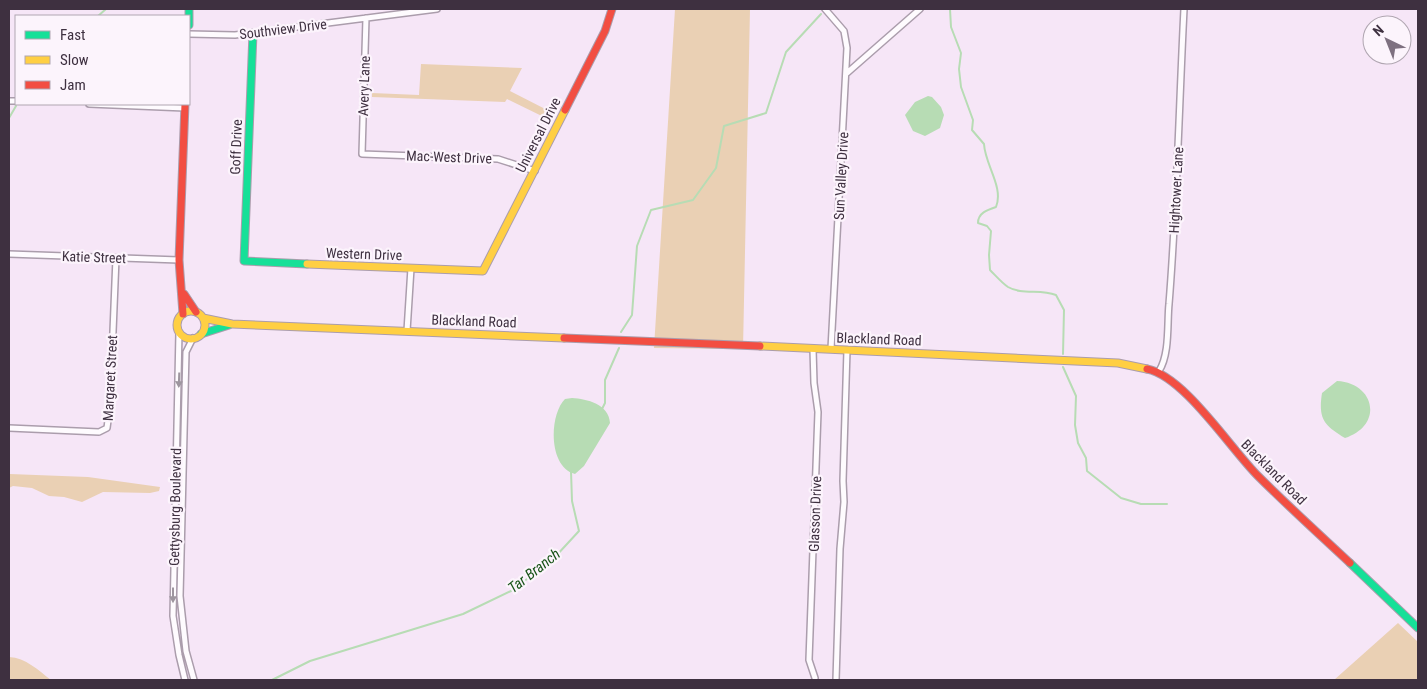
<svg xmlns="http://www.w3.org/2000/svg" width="1427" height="689" font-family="'Roboto Condensed',sans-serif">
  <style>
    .green { fill: #ead0b4 }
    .water { fill: #b7dcb4 }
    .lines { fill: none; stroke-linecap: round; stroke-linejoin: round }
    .stream { stroke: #b7dcb4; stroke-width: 2 }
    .street-casing { stroke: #ab9dac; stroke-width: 8 }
    .fast-casing { stroke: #ab9dac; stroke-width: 9 }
    .slow-casing { stroke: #ab9dac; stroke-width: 9 }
    .jam-casing { stroke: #ab9dac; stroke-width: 9 }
    .street { stroke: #fefbfe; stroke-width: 5 }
    .fast { stroke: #16e098; stroke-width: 7 }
    .slow { stroke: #ffcf43; stroke-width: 7 }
    .jam { stroke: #f24e42; stroke-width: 7 }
    .oneway { fill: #9e969f }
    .labels { text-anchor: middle; stroke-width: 4.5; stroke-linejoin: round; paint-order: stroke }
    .street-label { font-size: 14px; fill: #3e3040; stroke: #fcf4fc }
    .water-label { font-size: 15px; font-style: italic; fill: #195419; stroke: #fcf4fc }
  </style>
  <rect width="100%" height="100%" fill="#f6e6f7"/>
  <path class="green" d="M675,9h75l-7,340 -89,-1z
    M421,64l101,4 -12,23 45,23 -3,7 -45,-22 -2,3 -133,-5v-4l47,2z
    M10,474l78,3 72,10 -1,4 -9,2 -47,-1 -21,10 -18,-5 -15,-1 -17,-8 -19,-2 -4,2z
    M1398,623l20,19v38h-84z
    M9,657c17,1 29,13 42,23h-42z"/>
  <path class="water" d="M928,96l4,1 9,10 3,8 -4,13 -15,8 -12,-5 -8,-16 10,-13z
    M1337,381c38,2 47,44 8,57 -21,-13 -27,-19 -23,-45z
    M572,398c15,1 37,6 38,25l-26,43 -9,8c-27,-7 -26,-59 -10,-75z"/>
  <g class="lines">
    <path class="stream" d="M950,9l1,18 10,26 -2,16 2,18 12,33 -1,10 12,14c1,21 20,43 12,63 -9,3 -18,6 -18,16l9,3 4,5 -2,24 1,15c6,6 12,13 18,17 14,8 32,2 48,8l8,15 -1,44
      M98,16l8,-7
      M9,118l7,-12
      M621,332l11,-17 5,-69 14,-36 42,-10 23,-32 8,-42 42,-13 20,-61 35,-38
      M1063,367l13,29 -1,29 3,18 8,15 1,13 34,27 20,6h26
      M602,409l3,-6v-23l14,-32
      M272,680l38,-19 153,-47 50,-24 42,-33 24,-26 -7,-30 -1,-30"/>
    <defs>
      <path id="street" d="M825,9l19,22 3,17 -16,301
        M366,18l-4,136 136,5 37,12
        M189,34l46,1 202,-26
        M847,73l73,-64
        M9,101h7
        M89,104l96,4
        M9,254l170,6
        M407,331l4,-63
        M179,332l-6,284 6,39 6,25
        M193,338l-7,14 -6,244 6,55 8,29
        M813,349l1,34 4,29 -9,248 6,18
        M1159,371c11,-17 8,-48 10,-67 8,-98 10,-197 15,-295
        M9,428l90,4 8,-4 3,-23 6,-147
        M836,680l4,-131 4,-47 -1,-21 4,-131"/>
      <path id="fast" d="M189,9v16
        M253,33l-9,228 63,3
        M201,334l28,-9
        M1350,563l68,65"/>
      <path id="slow" d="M307,264l176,7 82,-161
        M177 325a14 14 0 1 1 28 0a14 14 0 1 1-28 0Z
        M203,318l29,6 332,14
        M760,346l358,17 29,6"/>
      <path id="jam" d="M565,110l40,-79 7,-22
        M184,294l12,18
        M183,314l-4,-54 6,-156
        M564,338l196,8
        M1147,369c37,7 83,79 111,107 30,30 61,58 92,87"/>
    </defs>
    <use href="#street" class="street-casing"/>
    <use href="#fast" class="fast-casing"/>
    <use href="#slow" class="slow-casing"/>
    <use href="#jam" class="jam-casing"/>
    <use href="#street" class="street"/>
    <use href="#fast" class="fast"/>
    <use href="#slow" class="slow"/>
    <use href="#jam" class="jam"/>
  </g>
  <defs><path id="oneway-solid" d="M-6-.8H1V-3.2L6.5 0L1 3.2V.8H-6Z" transform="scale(1.25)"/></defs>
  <g class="oneway">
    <use href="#oneway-solid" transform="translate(179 380) rotate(92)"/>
    <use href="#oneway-solid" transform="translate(173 595) rotate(90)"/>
  </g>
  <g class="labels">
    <g class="street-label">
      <text transform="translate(283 29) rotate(-7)" y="5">Southview Drive</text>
      <text transform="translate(364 86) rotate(-88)" y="5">Avery Lane</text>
      <text transform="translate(538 135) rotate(-63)" y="5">Universal Drive</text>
      <text transform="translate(236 147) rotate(-88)" y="5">Goff Drive</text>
      <text transform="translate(449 157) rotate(2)" y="5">Mac-West Drive</text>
      <text transform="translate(841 176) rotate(-87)" y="5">Sun Valley Drive</text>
      <text transform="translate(1176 190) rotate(-87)" y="5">Hightower Lane</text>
      <text transform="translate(364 254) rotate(2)" y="5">Western Drive</text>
      <text transform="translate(94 257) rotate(2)" y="5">Katie Street</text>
      <text transform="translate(474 321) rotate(2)" y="5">Blackland Road</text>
      <text transform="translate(879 339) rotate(2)" y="5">Blackland Road</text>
      <text transform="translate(110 378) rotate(-87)" y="5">Margaret Street</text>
      <text transform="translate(1274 472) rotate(45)" y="5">Blackland Road</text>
      <text transform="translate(175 507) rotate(-89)" y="5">Gettysburg Boulevard</text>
      <text transform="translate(815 514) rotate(-88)" y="5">Glasson Drive</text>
    </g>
    <g class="water-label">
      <text transform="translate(534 571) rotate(-38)" y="5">Tar Branch</text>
    </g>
  </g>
  <rect width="1427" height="689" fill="none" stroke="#3e3040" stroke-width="20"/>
  <rect x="15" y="15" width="175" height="90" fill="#fcf4fc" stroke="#b0a6b1"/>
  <rect x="25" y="31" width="25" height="8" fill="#16e098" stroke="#b0a6b1"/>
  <text x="60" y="40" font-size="15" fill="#3e3040">Fast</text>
  <rect x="25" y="56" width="25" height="8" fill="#ffcf43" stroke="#b0a6b1"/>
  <text x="60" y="65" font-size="15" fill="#3e3040">Slow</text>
  <rect x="25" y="81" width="25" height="8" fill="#f24e42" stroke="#b0a6b1"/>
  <text x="60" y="90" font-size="15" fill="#3e3040">Jam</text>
  <g transform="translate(1387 40) rotate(317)"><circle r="24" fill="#fcf4fc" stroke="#b0a6b1"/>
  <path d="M0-4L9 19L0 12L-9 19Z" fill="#7e7080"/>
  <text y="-8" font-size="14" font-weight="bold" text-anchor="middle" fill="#3e3040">N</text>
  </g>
</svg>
